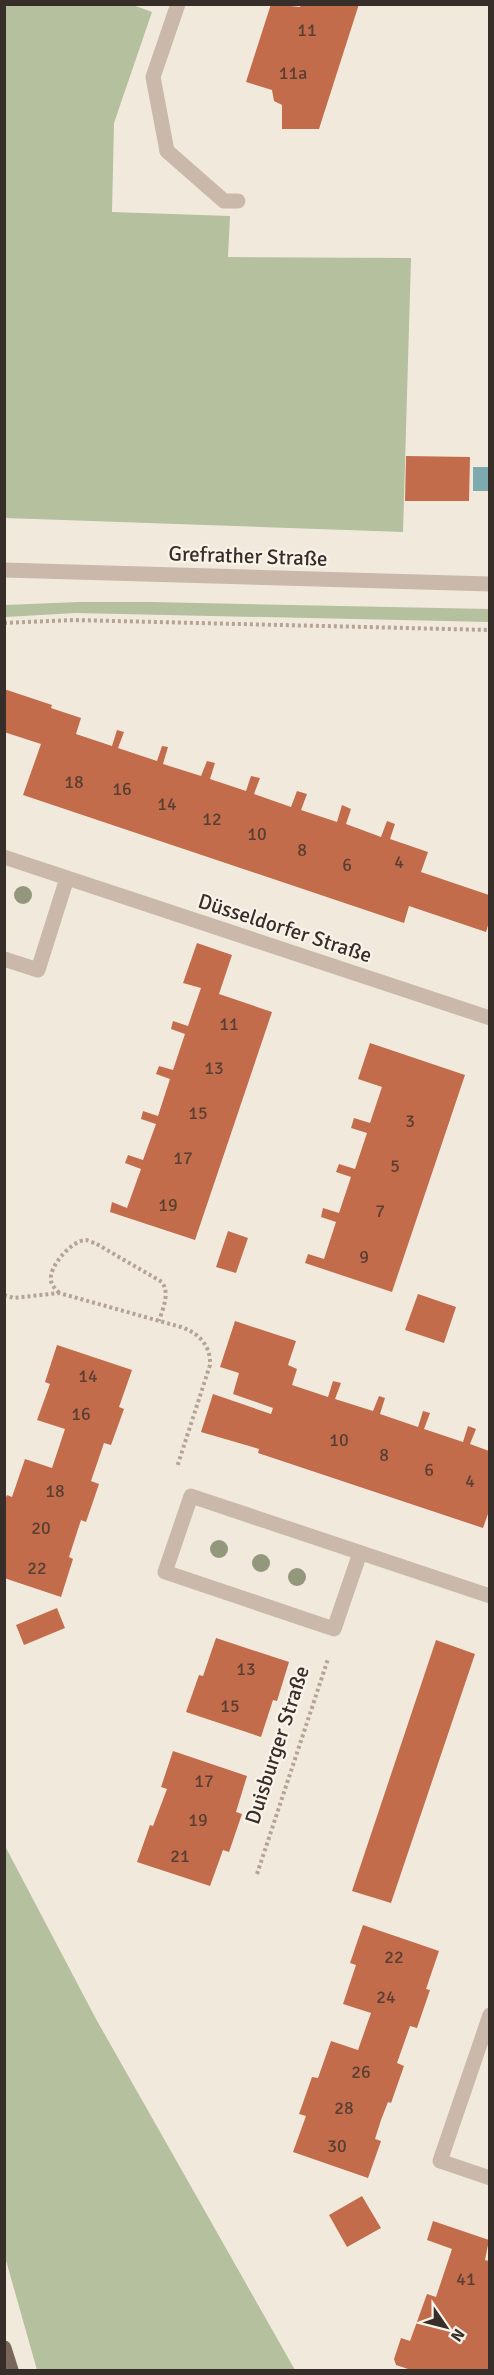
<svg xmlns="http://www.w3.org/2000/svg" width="494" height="2375" font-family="Signika,sans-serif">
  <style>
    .green { fill: #b4c09e }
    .water { fill: #7daaae }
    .building { fill: #c26c4b }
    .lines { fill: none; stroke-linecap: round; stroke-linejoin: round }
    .path { stroke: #b5a394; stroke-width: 4; stroke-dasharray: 3 3; stroke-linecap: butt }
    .lane { stroke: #cab9aa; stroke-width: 15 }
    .street { stroke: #cab9aa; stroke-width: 15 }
    .primary { stroke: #78665b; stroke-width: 15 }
    .tree { fill: #93987d }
    .labels { text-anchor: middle; stroke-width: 4.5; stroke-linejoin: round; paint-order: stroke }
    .number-label { font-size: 18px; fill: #5a3e32 }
    .street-label { font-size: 21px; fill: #372e29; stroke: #f9f3ea }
  </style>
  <rect width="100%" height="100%" fill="#f2e9dd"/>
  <path class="green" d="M5,4h125l22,8 -38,111 -2,89 118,4 -2,41 183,1 -8,274 -398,-14z
    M79,602h72l338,7 1,13 -414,-9 -71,4v-12z
    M5,1846l91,173 199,351h-258l-32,-113z"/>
  <path class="water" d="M473,467h16v24h-16z"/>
  <path class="building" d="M271,4l29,3 1,-3h58l-40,125h-37v-24l-8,-4 -2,-11 -26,-8z
    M406,456l64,1 -1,44h-64z
    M4,689l48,16 -1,3 30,10 -5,16 36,12 5,-16 7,2 -6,16 39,13 5,-15 6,1 -5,17 38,12 6,-15 8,2 -5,16 36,12 5,-15 9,2 -6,16 37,13 6,-16 10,3 -6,16 36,12 5,-17 9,4 -5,15 35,13 6,-16 8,3 -5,15 38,13 -7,20 68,23v27l-3,10 -77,-26 -5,17 -381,-128 18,-51 -37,-12z
    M197,943l35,12 -13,39 53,18 -77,228 -85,-28 2,-10 15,6 14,-39 -16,-6 3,-8 15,5 13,-36 -15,-5 2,-8 15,5 12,-37 -14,-5 3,-8 14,4 12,-36 -14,-5 2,-8 15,5 13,-38 -18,-5z
    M370,1043l95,32 -73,217 -87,-29 3,-9 16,5 12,-37 -15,-5 2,-9 16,5 12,-36 -15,-5 3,-8 16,5 12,-36 -16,-5 3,-10 16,5 12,-36 -24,-8z
    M228,1231l20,7 -12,35 -20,-6z
    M418,1294l38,13 -12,36 -39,-13z
    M235,1321l61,20 -8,24 9,4 -5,16 36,12 5,-16 8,2 -6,16 38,12 6,-15 6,2 -5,16 38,13 5,-16 7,2 -6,16 39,13 5,-16 8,3 -6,15 19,7v60l-6,17 -225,-75 1,-4 -58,-17 12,-38 58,20 2,-6 -40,-14 6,-21 -19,-6z
    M57,1345l75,25 -13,37 5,2 -13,36 -7,-2 -13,38 8,3 -13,38 -5,-2 -12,37 4,2 -12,38 -57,-19v-76l3,-7 5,2 13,-38 27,9 13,-39 -28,-9 13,-36 -5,-2z
    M57,1608l8,20 -41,17 -8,-20z
    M216,1638l73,24 -12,39 -4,-1 -12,37 -75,-25 13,-37 4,1z
    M436,1640l39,14 -84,249 -39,-12z
    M173,1751l74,25 -11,36 6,2 -13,38 -6,-2 -13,36 -73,-24 13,-37 3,1 14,-37 -6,-2z
    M363,1925l76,26 -13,38 4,1 -13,38 -7,-2 -13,37 7,3 -13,37 -3,-1 -7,18 -6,19 6,2 -13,37 -75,-26 13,-36 -7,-2 13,-37 6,1 13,-37 27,9 13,-37 -28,-9 13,-39 -6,-2z
    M362,2196l19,32 -34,19 -18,-32z
    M433,2221l56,19 -4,20 4,1 -1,107 1,2h-78l-15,-5 -2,-6 7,-21 9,3 17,-47 9,3 16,-48 -25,-9z"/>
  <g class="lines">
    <path class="path" d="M4,623l69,-3 417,10
      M59,1293c-3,-4 -7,-7 -8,-12 -3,-14 21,-41 35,-41 1,0 8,3 9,3l67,39c8,12 1,26 -3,39
      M4,1295l10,3 45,-5 122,34c18,6 30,19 29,38l-33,102
      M257,1874l71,-215"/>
    <path class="lane" d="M167,151l57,50h14"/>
    <path class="street" d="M167,151l-14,-74 25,-73
      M4,570l486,14
      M4,857l486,161
      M4,959l34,11 29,-92
      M360,1553l-26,76 -169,-57 26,-76 299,100
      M490,2015l-50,146 50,17"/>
    <path class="primary" d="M4,2348l7,22"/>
  </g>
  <g class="tree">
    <circle cx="23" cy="895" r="9"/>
    <circle cx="219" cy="1549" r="9"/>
    <circle cx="261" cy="1563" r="9"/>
    <circle cx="297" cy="1577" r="9"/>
  </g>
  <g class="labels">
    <g class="number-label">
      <text x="307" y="36">11</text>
      <text x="293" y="79">11a</text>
      <text x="74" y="788">18</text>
      <text x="122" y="795">16</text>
      <text x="167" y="810">14</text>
      <text x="212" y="825">12</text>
      <text x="257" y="840">10</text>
      <text x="302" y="856">8</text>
      <text x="399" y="868">4</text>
      <text x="347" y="871">6</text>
      <text x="229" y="1030">11</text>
      <text x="214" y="1074">13</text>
      <text x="198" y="1119">15</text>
      <text x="410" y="1127">3</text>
      <text x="183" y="1164">17</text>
      <text x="395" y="1172">5</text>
      <text x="168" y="1211">19</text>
      <text x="380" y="1217">7</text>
      <text x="364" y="1263">9</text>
      <text x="88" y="1382">14</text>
      <text x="81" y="1420">16</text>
      <text x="339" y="1446">10</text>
      <text x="384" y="1461">8</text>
      <text x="429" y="1476">6</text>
      <text x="470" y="1487">4</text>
      <text x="55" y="1497">18</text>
      <text x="41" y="1534">20</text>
      <text x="37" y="1574">22</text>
      <text x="246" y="1675">13</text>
      <text x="230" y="1712">15</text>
      <text x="204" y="1787">17</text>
      <text x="198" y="1826">19</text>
      <text x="180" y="1862">21</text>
      <text x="394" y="1963">22</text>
      <text x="386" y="2003">24</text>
      <text x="361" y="2078">26</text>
      <text x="344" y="2114">28</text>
      <text x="337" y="2152">30</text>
      <text x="466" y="2285">41</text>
    </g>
    <g class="street-label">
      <text transform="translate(248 556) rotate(2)" y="7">Grefrather Straße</text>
      <text transform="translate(285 928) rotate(18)" y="7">Düsseldorfer Straße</text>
      <text transform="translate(277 1745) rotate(-72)" y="7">Duisburger Straße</text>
    </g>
  </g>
  <rect width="494" height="2375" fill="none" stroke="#372e29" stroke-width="12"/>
  <g transform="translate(446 2327) rotate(125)" stroke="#f9f3ea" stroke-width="4.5" paint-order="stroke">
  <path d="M0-4.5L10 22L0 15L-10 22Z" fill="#372e29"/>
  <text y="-9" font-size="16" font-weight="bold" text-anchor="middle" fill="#372e29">N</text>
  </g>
</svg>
